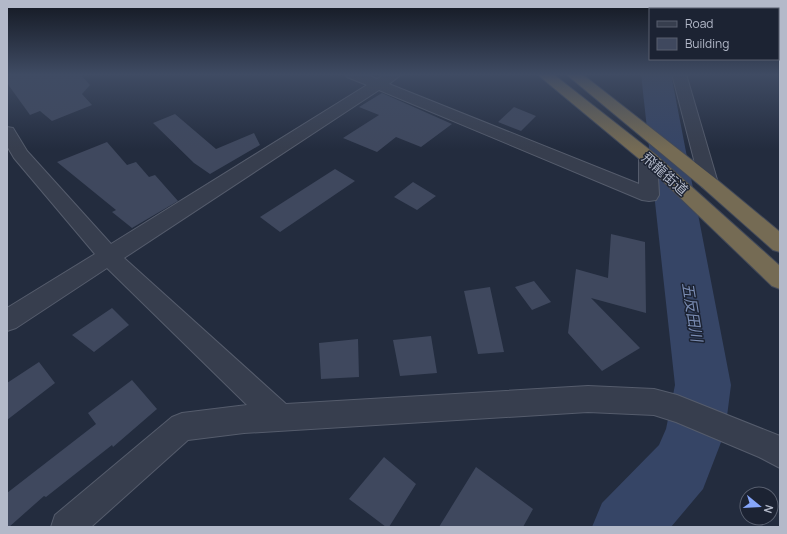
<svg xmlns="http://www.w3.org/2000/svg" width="787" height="534" font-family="Manrope,'Noto Sans JP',sans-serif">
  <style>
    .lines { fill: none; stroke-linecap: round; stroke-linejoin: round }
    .river { fill: #364566; fill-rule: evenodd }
    .building { fill: #3f485e }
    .street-casing { stroke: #555c6c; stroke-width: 2 }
    .highway-casing { stroke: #424959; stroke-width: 2 }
    .street { fill: #373e4e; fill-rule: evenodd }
    .highway { fill: #756b54; fill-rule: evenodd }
    .labels { text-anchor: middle; stroke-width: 3; stroke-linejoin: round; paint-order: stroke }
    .street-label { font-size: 14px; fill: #b3b9c9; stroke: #1c2333 }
    .water-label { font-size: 15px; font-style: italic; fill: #7a8cb2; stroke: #1c2333 }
  </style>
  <rect width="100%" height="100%" fill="#232c3e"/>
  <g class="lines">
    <path class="river" d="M641,74h30l60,311 -6,47 -22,57 -32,38h-79l10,-24 57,-58 7,-16 9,-44z"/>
  </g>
  <path class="building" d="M7,74h73l10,11 -8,9 10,11 -40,16 -12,-10 -10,4 -23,-32z
    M382,93l70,31 -31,23 -25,-10 -19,15 -34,-14 36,-23 -20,-8z
    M514,107l22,9 -15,15 -23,-9z
    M175,114l41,35 38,-16 6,12 -50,29 -16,-11 -41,-40z
    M107,142l20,23 9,-3 13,15 6,-2 23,26 -46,27 -20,-16 4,-2 -59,-48z
    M335,169l20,12 -75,51 -20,-15z
    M413,182l23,14 -19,14 -23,-13z
    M611,234l34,8 1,71 -55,-15 49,50 -38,23 -34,-38 8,-64 32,9z
    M534,281l17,21 -19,8 -17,-23z
    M490,287l14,65 -26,2 -14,-63z
    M112,308l17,17 -35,27 -22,-17z
    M431,336l6,37 -37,3 -7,-36z
    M358,339l1,38 -38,2 -2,-36z
    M39,362l16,21 -48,37v-37z
    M132,380l25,29 -44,38 -1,-2 -66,52 -2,-1 -35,31h-2v-34l89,-69 -8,-11z
    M384,457l32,27 -27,43h-3l-37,-28z
    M476,467l57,42 -10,18h-84z"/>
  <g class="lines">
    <defs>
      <path id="street" d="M345,74h20l12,5 8,-5h17l-13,10 250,100v-26l3,-4 6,-1 6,1 3,4 2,37 -3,5 -7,1 -7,-1 -263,-110 -255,168 162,146 302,-18 66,3 23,6 103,41v32l-21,-11 -83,-35 -22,-7 -66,-3 -344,21 -56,7 -97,87h-40l4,-12 117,-98 10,-4 65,-8 -140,-137 -91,60 -9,3v-23l88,-54 -81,-96 -7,-12v-19l6,1 14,23 84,93 256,-159 -20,-8z
        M672,74h14l32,109 -2,4 -7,2 -7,-2 -2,-4z"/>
      <path id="highway" d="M537,74h16l102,80 125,112v23l-8,-3 -129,-124z
        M566,74h16l134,105 64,53v20l-7,-2 -71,-63z"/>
    </defs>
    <use href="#street" class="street-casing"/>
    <use href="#highway" class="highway-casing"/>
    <use href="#street" class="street"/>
    <use href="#highway" class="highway"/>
  </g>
  <linearGradient id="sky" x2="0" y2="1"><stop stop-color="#131822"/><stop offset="0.5" stop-color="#3f4b63"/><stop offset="1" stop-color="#3f4b63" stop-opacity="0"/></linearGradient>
  <rect width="787" height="149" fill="url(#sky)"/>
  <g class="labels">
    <g class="street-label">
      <text transform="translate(665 174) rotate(42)" y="5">飛龍街道</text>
    </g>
    <g class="water-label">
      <text transform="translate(692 312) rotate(81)" y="5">五反田川</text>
    </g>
  </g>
  <rect width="787" height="534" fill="none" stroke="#b3b9c9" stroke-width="16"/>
  <rect x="649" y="8" width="130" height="52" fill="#1c2333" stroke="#585f6f"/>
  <rect x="657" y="21" width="20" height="6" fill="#373e4e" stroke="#585f6f"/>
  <text x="685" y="28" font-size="12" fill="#b3b9c9">Road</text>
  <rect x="657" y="38" width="20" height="12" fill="#3f485e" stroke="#585f6f"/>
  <text x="685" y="48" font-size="12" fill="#b3b9c9">Building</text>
  <g transform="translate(759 506) rotate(108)"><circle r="19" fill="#1c2333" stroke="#585f6f"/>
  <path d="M0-3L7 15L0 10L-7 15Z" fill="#86a6fb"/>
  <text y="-6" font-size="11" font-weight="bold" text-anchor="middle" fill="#b3b9c9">N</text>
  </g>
</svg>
